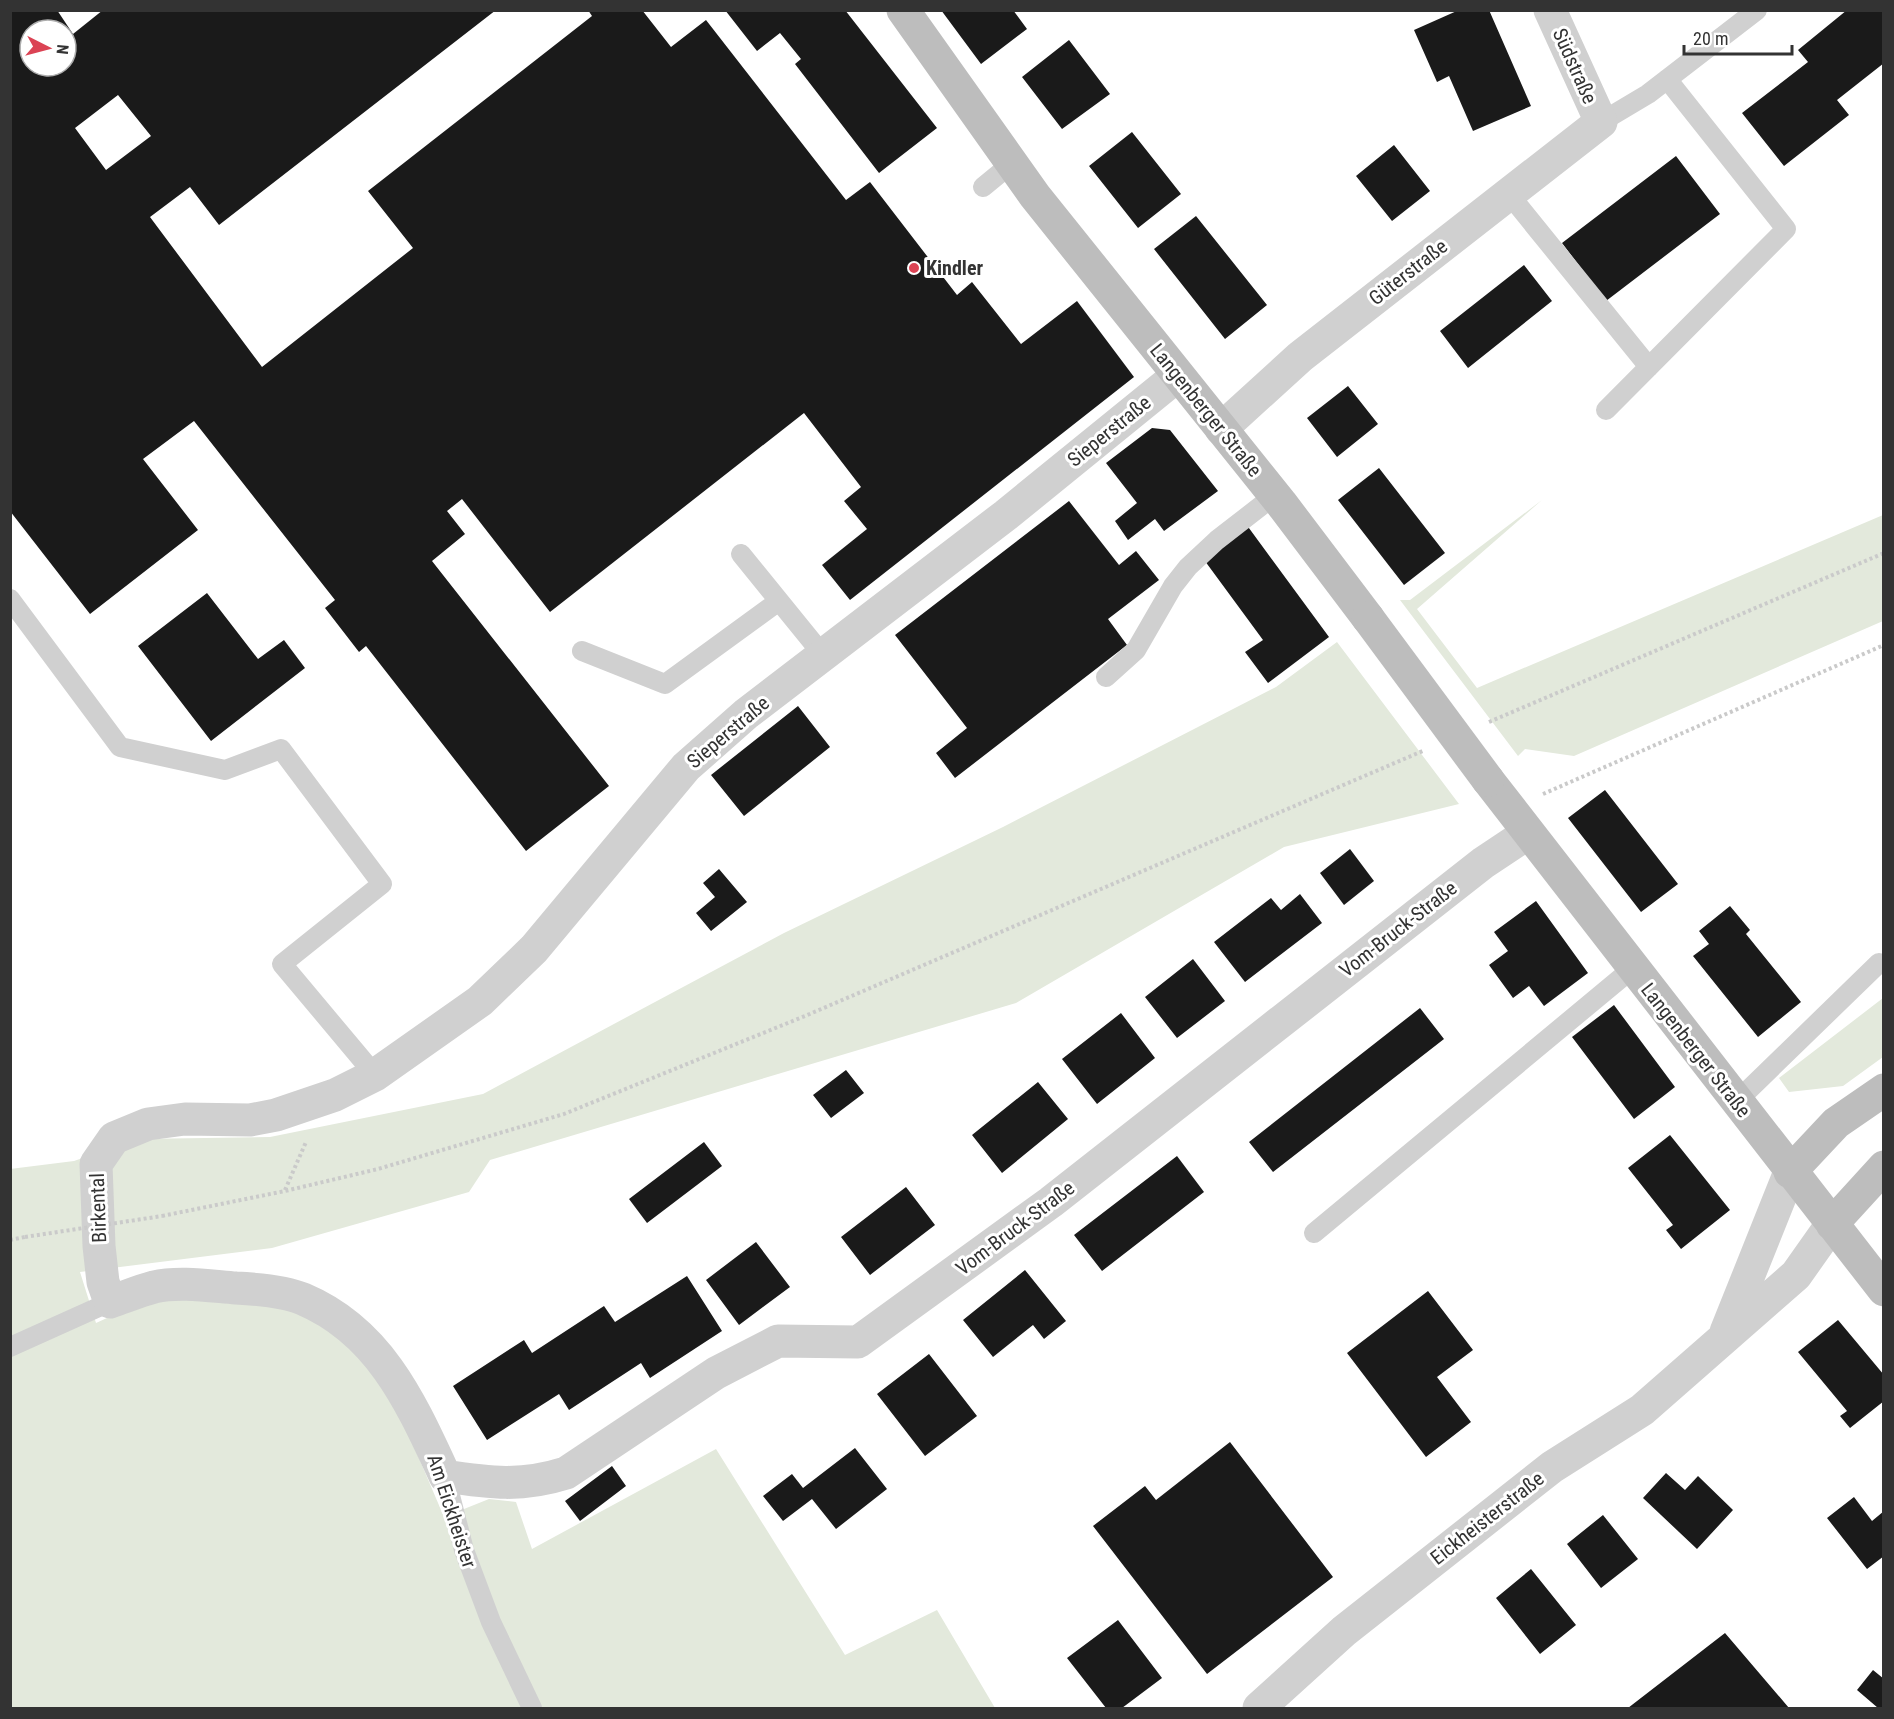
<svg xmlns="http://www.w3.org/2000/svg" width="1894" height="1719" font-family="'Roboto Condensed',sans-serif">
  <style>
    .green { fill: #e3e9dc }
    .building { fill: #1a1a1a; fill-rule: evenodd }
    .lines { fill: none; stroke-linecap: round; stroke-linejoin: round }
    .path { stroke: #cacaca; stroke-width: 4; stroke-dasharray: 3 3; stroke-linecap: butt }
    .service { stroke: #d0d0d0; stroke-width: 20 }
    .minor { stroke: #d0d0d0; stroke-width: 33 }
    .secondary { stroke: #bdbdbd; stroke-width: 33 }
    .path-bridge { stroke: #cacaca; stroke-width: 4; stroke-dasharray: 3 3; stroke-linecap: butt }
    .secondary-bridge { stroke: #bdbdbd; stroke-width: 33 }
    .poi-dot { fill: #db4354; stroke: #fff; stroke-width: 2 }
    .labels { text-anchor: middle; stroke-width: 6; stroke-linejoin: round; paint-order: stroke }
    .street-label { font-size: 20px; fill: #333; stroke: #fff }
    .poi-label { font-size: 20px; font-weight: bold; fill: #333; stroke: #fff; text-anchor: start }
  </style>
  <rect width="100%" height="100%" fill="#fff"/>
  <path class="green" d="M1542,500l-125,109 60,79 406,-173v106l-309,135 -49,-7 -7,7 -118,-156h10z
    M1337,642l122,162 -175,43 -268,156 -526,157 -21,32 -197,56 -192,24 16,51 46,-21 61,-7 95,14 42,24 55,69 49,115 45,-18 27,3 16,47 184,-100 129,206 92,-45 58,98h-984l-1,-539 64,-8 63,-22 133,-2 213,-43 301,-161 219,-106 273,-140z
    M1883,998v59l-40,29 -54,6 -10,-14z"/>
  <path class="building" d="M10,10h47l16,24 30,-24h393l-277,215 -29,-38 -40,30 112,150 151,-119 -45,-57 224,-175 -4,-6h54l29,37 35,-27 140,180 24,-18 87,113 15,-13 49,62 56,-43 57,76 -284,223 -28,-35 45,-36 -23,-28 17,-14 -57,-74 -254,199 -88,-113 -15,12 18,23 -33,27 177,225 -83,65 -160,-205 -7,6 -34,-44 10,-8 -141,-179 -51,38 55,71 -108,84 -80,-103zM30,30h36v36h-36zM118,95l33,41 -45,34 -31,-42z
    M725,10h120l92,118 -58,45 -84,-109 6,-5 -21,-26 -23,18z
    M941,10h72l14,19 -46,35z
    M1459,10h30l42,96 -58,25 -24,-55 -12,6 -23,-52z
    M1847,10h37v53l-47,37 12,15 -65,51 -42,-53 66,-51 -10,-12z
    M1069,40l41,54 -48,35 -40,-52z
    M1132,132l49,62 -43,34 -49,-62z
    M1394,145l36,46 -38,30 -36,-45z
    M1676,156l44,58 -114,87 -44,-58z
    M1196,216l71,89 -42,34 -71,-90z
    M1524,265l28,36 -84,67 -28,-37z
    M1348,386l30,38 -41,33 -30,-39z
    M1152,428l18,2 48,61 -54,40 -9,-12 -27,21 -13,-19 22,-18 -31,-40z
    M1379,468l66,85 -41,32 -66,-85z
    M1069,501l50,64 17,-14 23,29 -51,39 19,26 -172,133 -19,-25 31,-25 -72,-93z
    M1246,524l83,113 -61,46 -23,-31 18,-12 -61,-83z
    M207,593l51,66 26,-19 21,28 -94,73 -73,-95z
    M798,706l32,41 -86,69 -33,-41z
    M1605,790l73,94 -37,28 -73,-94z
    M1350,849l24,32 -30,24 -24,-32z
    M719,869l28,33 -36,29 -15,-18 19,-16 -12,-14z
    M1300,894l22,29 -77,59 -31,-40 57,-44 10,12z
    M1536,901l52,72 -44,33 -15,-20 -16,12 -24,-33 19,-14 -14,-19z
    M1730,906l20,24 -4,4 55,68 -43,35 -65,-81 16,-12 -10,-13z
    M1193,959l32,42 -48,37 -32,-41z
    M1614,1005l61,82 -41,32 -62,-82z
    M1420,1008l24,31 -171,133 -24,-30z
    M1121,1013l34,45 -58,46 -35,-45z
    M846,1070l18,23 -33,25 -18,-23z
    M1038,1082l30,37 -66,54 -30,-38z
    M1670,1135l60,75 -49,39 -15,-19 7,-5 -45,-57z
    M704,1142l18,24 -75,57 -18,-24z
    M1177,1156l27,36 -102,79 -28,-36z
    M906,1187l29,38 -65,50 -29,-38z
    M756,1242l34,45 -51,38 -33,-45z
    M1025,1270l41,51 -22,18 -11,-14 -40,32 -30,-37z
    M687,1276l35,55 -72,47 -9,-15 -72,47 -10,-16 -72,46 -34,-54 71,-46 8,13 72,-47 11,16z
    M1428,1291l45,59 -36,27 34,45 -45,35 -79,-104z
    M1838,1320l46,55v26l-34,27 -10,-12 7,-5 -49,-59z
    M929,1354l48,62 -52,40 -48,-62z
    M1230,1442l103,135 -126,97 -114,-148 52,-40 11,14z
    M855,1448l32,41 -51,40 -24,-30 -29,22 -20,-25 29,-22 11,14z
    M612,1466l14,20 -46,35 -15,-20z
    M1666,1473l19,17 13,-14 35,34 -36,39 -54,-51z
    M1854,1497l18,24 12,-10v45l-17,13 -40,-51z
    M1603,1515l35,44 -37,29 -34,-44z
    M1531,1569l45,56 -36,29 -44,-56z
    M1118,1620l44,58 -40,30h-16l-39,-50z
    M1725,1633l64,75h-161z
    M1873,1670l11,9v29h-6l-21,-18z"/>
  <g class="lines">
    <path class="path" d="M1489,722l395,-169
      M1543,794l341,-149
      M285,1190l21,-48
      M162,1216l123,-25 93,-22 186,-55 241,-98 620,-266
      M10,1240l15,-3"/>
    <path class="service" d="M1601,122l47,-28 109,-84
      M983,187l28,-23
      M1508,193l141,174
      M1606,410l180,-181 -119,-150
      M741,554l82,101
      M10,599l110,148 105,23 56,-21 101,135 -100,80 93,111
      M582,651l83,33 114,-83
      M1106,677l30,-27 37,-64 15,-19 29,-27 58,-45
      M1736,1102l143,-139
      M1314,1233l319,-265
      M10,1347l100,-45
      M445,1476l19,74 27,72 41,86"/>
    <path class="minor" d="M1177,376l-171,139 -260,199 -60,53 -152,182 -54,52 -105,74 -40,20 -59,20 -26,5 -65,-1 -37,5 -34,14 -18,26 3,82 4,36 7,20c15,-5 29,-11 44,-15 25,-6 56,-1 82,1 20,1 48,3 67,11 78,33 109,106 142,177 45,7 77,11 121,-3l150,-100 62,-32 80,1 193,-140 432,-339 45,-30
      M1221,429l79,-72 301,-235 -51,-112
      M1726,1332l64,-160
      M1259,1708l85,-77 208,-164 90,-57 154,-135 36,-51"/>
    <path class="secondary" d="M903,10l132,186 246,307 87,115
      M1488,780l396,510
      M1790,1172l46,-49 48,-33
      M1832,1224l52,-57"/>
    <path class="path-bridge" d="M25,1237l137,-21"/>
    <path class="secondary-bridge" d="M1368,618l120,162"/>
  </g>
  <circle class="poi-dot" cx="914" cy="268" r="6"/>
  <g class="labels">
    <g class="street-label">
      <text transform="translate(1575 66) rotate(66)" y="7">Südstraße</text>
      <text transform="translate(1408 272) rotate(-38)" y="7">Güterstraße</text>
      <text transform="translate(1206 410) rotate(51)" y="7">Langenberger Straße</text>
      <text transform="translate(1109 431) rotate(-39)" y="7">Sieperstraße</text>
      <text transform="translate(728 732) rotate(-40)" y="7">Sieperstraße</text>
      <text transform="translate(1398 929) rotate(-38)" y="7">Vom-Bruck-Straße</text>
      <text transform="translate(1696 1050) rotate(52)" y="7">Langenberger Straße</text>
      <text transform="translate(98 1208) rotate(-92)" y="7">Birkental</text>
      <text transform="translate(1015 1228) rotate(-37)" y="7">Vom-Bruck-Straße</text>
      <text transform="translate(452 1511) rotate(72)" y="7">Am Eickheister</text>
      <text transform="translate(1487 1518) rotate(-38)" y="7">Eickheisterstraße</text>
    </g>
    <g class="poi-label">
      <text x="926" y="275">Kindler</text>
    </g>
  </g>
  <rect width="1894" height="1719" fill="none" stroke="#333333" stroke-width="24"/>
  <g transform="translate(48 48) rotate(96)"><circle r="28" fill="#ffffff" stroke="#adadad" stroke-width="1.5"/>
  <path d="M0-4.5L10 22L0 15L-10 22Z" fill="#db4354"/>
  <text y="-9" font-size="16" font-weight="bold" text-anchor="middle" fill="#333333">N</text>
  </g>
  <path d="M1684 45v9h108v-9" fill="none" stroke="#333333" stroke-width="3"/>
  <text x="1693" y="45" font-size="18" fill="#333333" stroke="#ffffff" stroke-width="4.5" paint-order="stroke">20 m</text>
</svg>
